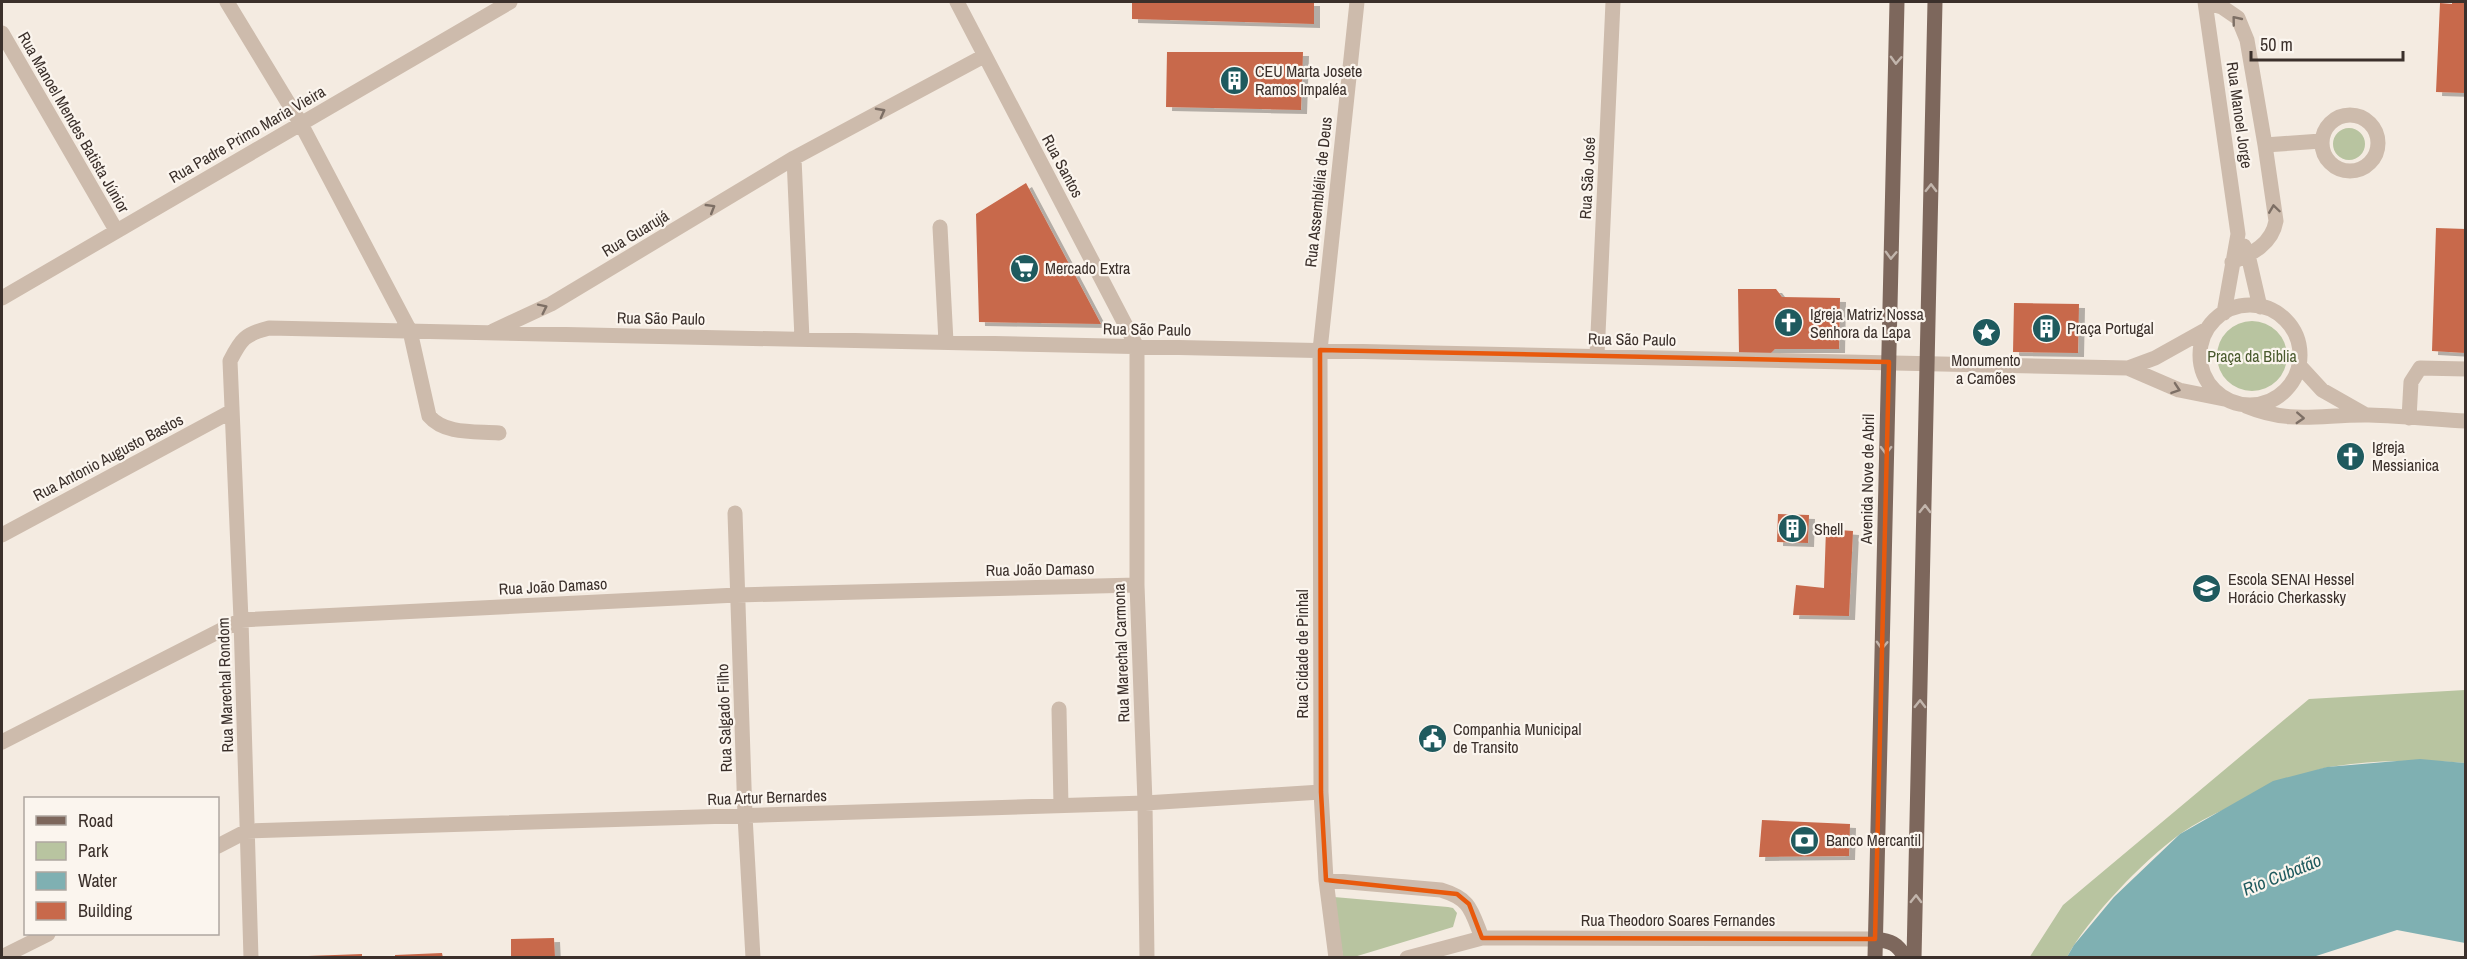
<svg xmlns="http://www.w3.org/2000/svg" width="2467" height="959" font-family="'Archivo Narrow',sans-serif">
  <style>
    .green { fill: #b8c4a0 }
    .water { fill: #7fb0b2 }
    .building { fill: #c8694b; filter: url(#shadow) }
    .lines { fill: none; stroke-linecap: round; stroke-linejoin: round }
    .minor { stroke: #cdbbac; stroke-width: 15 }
    .major { stroke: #7d675c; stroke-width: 15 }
    .oneway { stroke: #7d6f65 }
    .oneway2 { stroke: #c2b5ac }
    .marked { fill: none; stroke: #e8590c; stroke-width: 4.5; stroke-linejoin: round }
    .labels { text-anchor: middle; stroke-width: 4.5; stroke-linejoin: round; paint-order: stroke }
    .poi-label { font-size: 16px; fill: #3b302b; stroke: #fbf5ee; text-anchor: start }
    .street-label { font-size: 16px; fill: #3b302b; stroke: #fbf5ee }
    .park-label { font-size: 16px; fill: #4a5a2e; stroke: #fbf5ee }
    .water-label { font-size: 18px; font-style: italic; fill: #1f5a5e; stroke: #fbf5ee }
  </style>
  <defs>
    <filter id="shadow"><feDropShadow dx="6" dy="4" stdDeviation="0" flood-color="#0004"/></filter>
  </defs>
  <rect width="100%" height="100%" fill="#f4ebe1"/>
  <path class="green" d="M2333 144a16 16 0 1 1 32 0a16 16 0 1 1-32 0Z
    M2217 356a35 35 0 1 1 70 0a35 35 0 1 1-70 0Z
    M2465,690v73c-45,-4 -91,-3 -136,4 -16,3 -35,14 -50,20 -34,14 -69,26 -99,47 -37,27 -91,83 -113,123l-38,1 34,-53 246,-206z
    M1334,897l114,10 5,1 4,5 -4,14 -99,30h-11z"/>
  <path class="water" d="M2420,759l45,4v180l-68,-13 -84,27h-246l7,-12 40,-48 66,-63 93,-53 54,-14z"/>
  <path class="building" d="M1132,2h182v22l-182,-5z
    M2452,2h14v91l-30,-1 4,-89 12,1z
    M1167,52h136l-2,58 -135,-3z
    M1026,183l75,141 -122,-2 -3,-108z
    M2436,228l30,1v124l-34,-2z
    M1738,289h38l6,8 58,1 -1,51h-64l-5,5h-31z
    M2014,303l65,1 -1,49 -65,-1z
    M1778,514l31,1 -1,28 -31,-1z
    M1826,529l27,2 -4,85 -56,-1 3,-30 28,3z
    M1762,820l88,4 -1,32 -90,1z
    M554,938l1,20h-44v-19z
    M442,953l1,5h-48v-3z
    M362,954v4h-54v-2z"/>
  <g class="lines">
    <path class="minor" d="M227,2l74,122 109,207 19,85c16,19 47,15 70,17
      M957,2l180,345v238l8,218 2,155
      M2205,2l33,232 -14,79
      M2206,2l16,5 16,11 9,22 18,105 11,76c-4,23 -24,33 -44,41
      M2,33l114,197
      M2322 143a28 28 0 1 1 56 0a28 28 0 1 1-56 0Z
      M2265,145l56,-4
      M794,158l8,181
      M940,227l6,115
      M2244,246l4,9 12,52
      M2,298l508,-296
      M2200 355a50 50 0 1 1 100 0a50 50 0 1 1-100 0Z
      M493,331l58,-27 243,-146 190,-102
      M1597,356l16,-354
      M2299,365l23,25 44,25
      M2128,368l51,22 45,9
      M2246,406c46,19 76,8 123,9 32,1 64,4 97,6
      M2409,418l2,-36 9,-14 46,1
      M735,513l10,303 8,142
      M2,535l230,-124
      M1059,709l2,97
      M2,742l239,-122 496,-25 400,-10
      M218,846l29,-15 898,-28 176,-11
      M1326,880l115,10c30,9 30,20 41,48
      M2,957l46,-23
      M251,958l-10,-338 -11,-259c11,-22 15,-27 39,-33l1859,40 27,-10 52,-29
      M1336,958l-10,-78 -5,-88 -1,-442 37,-348
      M1407,958l75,-20 393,1"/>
    <path class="major" d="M1875,939c15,2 23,4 30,19
      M1875,958l22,-956
      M1914,958l21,-956"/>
  </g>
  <defs><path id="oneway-chevron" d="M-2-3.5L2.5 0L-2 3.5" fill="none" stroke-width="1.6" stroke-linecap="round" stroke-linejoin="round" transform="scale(1.5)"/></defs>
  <g class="oneway">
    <use href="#oneway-chevron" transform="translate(2236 20) rotate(-129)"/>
    <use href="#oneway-chevron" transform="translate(881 112) rotate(-28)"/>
    <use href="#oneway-chevron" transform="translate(711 208) rotate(-31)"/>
    <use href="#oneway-chevron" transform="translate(2274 209) rotate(-98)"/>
    <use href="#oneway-chevron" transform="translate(543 308) rotate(-26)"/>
    <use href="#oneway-chevron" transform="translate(2176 389) rotate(19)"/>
    <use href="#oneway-chevron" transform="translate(2300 418) rotate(3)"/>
  </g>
  <g class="oneway2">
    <use href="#oneway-chevron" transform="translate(1896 60) rotate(92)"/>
    <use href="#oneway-chevron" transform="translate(1931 188) rotate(-89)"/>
    <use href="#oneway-chevron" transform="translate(1891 255) rotate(92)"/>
    <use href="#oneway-chevron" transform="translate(1886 450) rotate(91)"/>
    <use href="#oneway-chevron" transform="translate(1925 509) rotate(-89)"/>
    <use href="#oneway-chevron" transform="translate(1882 645) rotate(92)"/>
    <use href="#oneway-chevron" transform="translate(1920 704) rotate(-89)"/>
    <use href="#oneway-chevron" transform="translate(1916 899) rotate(-89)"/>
  </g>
  <path class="marked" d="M1320,350l569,12 -14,577 -393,-1 -13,-34 -12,-10 -131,-14 -5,-88z"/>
  <defs>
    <symbol id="building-disc" viewBox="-11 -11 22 22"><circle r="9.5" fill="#1f5a5e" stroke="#fbf5ee"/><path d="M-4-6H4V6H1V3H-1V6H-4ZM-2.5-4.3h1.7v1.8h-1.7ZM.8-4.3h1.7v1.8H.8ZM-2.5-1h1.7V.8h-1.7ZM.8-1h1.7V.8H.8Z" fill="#fff"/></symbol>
    <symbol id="supermarket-disc" viewBox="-11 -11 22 22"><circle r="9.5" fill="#1f5a5e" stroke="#fbf5ee"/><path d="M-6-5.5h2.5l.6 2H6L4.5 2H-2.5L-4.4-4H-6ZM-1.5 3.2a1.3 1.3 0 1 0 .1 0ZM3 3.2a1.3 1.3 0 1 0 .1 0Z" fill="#fff"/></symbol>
    <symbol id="church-disc" viewBox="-11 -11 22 22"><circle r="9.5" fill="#1f5a5e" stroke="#fbf5ee"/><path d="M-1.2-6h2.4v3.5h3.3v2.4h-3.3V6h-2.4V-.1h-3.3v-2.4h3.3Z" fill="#fff"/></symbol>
    <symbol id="sight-disc" viewBox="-11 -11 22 22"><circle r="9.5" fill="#1f5a5e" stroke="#fbf5ee"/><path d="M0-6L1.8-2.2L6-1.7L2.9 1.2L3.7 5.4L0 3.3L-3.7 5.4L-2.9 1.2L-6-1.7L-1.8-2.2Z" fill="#fff"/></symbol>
    <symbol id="university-disc" viewBox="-11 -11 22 22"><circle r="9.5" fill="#1f5a5e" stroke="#fbf5ee"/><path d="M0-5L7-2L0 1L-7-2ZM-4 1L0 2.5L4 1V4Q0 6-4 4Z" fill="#fff"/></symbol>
    <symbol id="civic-disc" viewBox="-11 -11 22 22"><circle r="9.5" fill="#1f5a5e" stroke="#fbf5ee"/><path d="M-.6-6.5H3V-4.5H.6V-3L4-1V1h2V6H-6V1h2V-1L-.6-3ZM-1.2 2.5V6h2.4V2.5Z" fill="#fff"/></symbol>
    <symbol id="bank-disc" viewBox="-11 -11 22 22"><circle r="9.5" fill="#1f5a5e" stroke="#fbf5ee"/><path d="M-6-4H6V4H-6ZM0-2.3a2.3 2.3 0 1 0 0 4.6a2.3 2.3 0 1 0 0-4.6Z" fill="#fff"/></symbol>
  </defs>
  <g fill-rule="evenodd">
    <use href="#building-disc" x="1218" y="64" width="33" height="33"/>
    <use href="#supermarket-disc" x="1008" y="252" width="33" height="33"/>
    <use href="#church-disc" x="1772" y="306" width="33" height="33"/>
    <use href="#building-disc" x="2030" y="312" width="33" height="33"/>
    <use href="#sight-disc" x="1970" y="316" width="33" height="33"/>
    <use href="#church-disc" x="2334" y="440" width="33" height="33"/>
    <use href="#building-disc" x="1776" y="512" width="33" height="33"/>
    <use href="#university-disc" x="2190" y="572" width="33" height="33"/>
    <use href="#civic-disc" x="1416" y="722" width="33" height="33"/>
    <use href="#bank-disc" x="1788" y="824" width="33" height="33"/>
  </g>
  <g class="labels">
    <g class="poi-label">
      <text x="1255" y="77">CEU Marta Josete<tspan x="1255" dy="18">Ramos Impaléa</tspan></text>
      <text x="1045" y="274">Mercado Extra</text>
      <text x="1810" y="320">Igreja Matriz Nossa<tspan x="1810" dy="18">Senhora da Lapa</tspan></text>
      <text x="2067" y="334">Praça Portugal</text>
      <text x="1986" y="366" text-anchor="middle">Monumento<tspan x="1986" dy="18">a Camões</tspan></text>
      <text x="2372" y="453">Igreja<tspan x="2372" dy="18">Messianica</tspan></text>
      <text x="1814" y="535">Shell</text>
      <text x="2228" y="585">Escola SENAI Hessel<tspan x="2228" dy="18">Horácio Cherkassky</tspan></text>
      <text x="1453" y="735">Companhia Municipal<tspan x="1453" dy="18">de Transito</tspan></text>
      <text x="1826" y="846">Banco Mercantil</text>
    </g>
    <g class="street-label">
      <text transform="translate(2240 115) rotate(82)" y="6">Rua Manoel Jorge</text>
      <text transform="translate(74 122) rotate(60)" y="6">Rua Manoel Mendes Batista Júnior</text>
      <text transform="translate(247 134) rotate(-30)" y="6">Rua Padre Primo Maria Vieira</text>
      <text transform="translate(1063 166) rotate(62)" y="6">Rua Santos</text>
      <text transform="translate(1587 178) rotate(-87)" y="6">Rua São José</text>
      <text transform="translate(1318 192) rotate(-84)" y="6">Rua Assemblélia de Deus</text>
      <text transform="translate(635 233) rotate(-31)" y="6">Rua Guarujá</text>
      <text transform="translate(661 318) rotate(1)" y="6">Rua São Paulo</text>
      <text transform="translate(1147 329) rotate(1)" y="6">Rua São Paulo</text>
      <text transform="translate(1632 339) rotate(1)" y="6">Rua São Paulo</text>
      <text transform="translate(108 457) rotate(-28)" y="6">Rua Antonio Augusto Bastos</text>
      <text transform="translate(1867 479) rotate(-89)" y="6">Avenida Nove de Abril</text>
      <text transform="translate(1040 569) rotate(-1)" y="6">Rua João Damaso</text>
      <text transform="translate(553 586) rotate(-3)" y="6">Rua João Damaso</text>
      <text transform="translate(1121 653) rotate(-92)" y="6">Rua Marechal Carmona</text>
      <text transform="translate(1302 654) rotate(-90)" y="6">Rua Cidade de Pinhal</text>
      <text transform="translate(225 685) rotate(-92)" y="6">Rua Marechal Rondom</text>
      <text transform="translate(724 718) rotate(-92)" y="6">Rua Salgado Filho</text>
      <text transform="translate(767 797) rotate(-2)" y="6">Rua Artur Bernardes</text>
      <text x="1678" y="926">Rua Theodoro Soares Fernandes</text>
    </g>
    <g class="park-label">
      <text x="2252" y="362">Praça da Biblia</text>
    </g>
    <g class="water-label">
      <text transform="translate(2282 875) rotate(-22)" y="6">Rio Cubatão</text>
    </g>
  </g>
  <rect width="2467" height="959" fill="none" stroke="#3b302b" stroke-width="6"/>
  <rect x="24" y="797" width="195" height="138" fill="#fbf5ee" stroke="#aea6a0" stroke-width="1.5"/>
  <rect x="36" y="816" width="30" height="9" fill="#7d675c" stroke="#aea6a0" stroke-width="1.5"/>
  <text x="78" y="827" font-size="18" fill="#3b302b">Road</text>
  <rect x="36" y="842" width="30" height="18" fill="#b8c4a0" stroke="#aea6a0" stroke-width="1.5"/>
  <text x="78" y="857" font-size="18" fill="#3b302b">Park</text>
  <rect x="36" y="872" width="30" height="18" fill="#7fb0b2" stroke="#aea6a0" stroke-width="1.5"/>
  <text x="78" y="887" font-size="18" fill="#3b302b">Water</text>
  <rect x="36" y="902" width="30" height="18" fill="#c8694b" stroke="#aea6a0" stroke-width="1.5"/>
  <text x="78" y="917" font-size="18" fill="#3b302b">Building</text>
  <path d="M2251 51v9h152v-9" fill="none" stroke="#3b302b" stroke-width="3"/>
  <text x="2260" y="51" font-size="18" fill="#3b302b" stroke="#fbf5ee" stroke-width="4.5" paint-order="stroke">50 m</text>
</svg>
